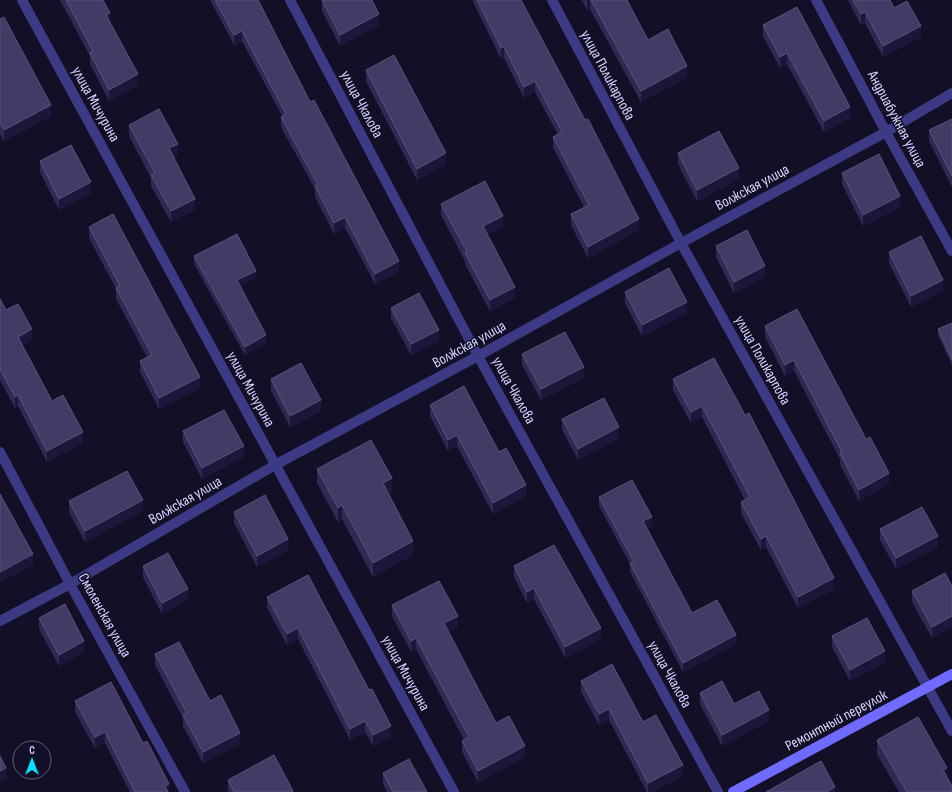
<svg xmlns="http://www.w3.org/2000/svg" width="952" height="792" font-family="'Sofia Sans Condensed',sans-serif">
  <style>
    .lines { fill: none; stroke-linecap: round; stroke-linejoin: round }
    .minor { stroke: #3d3a85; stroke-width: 10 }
    .secondary { stroke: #6f6bff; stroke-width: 10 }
    .wall { fill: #312854 }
    .shaded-wall { fill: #1d163a }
    .building { fill: #433a66; stroke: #5a527e }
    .labels { text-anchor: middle; stroke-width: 3; stroke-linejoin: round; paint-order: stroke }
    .street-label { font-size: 15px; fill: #d9d4ff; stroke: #130f26 }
  </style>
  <rect width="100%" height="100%" fill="#130f26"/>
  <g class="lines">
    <path class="minor" d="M22,0l432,792
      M290,0l188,356 240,436
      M552,0l129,243 271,488
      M816,0l70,132 66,119
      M0,452l70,132 115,208
      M0,621l70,-37 205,-119 203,-109 203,-113 205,-111 66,-39"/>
    <path class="secondary" d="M733,792l219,-118"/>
  </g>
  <path class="wall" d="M60,0h43l7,22 28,63 -29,16 -19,-37v-8z
    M210,0h48l141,272 -24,12 -30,-56 -11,6 -19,-37v-8l-34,-62v-10l1,-1 -40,-75 -8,4z
    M322,0l57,25 -39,21 -18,-35z
    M473,0h48l118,230 -51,28 -17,-33v-11l13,-7 -31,-59v-11l5,-2 -23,-43 -11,6 -20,-40 -3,1 -28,-57z
    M582,0h45l21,40 39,37 -46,25 -51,-93 -3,1z
    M848,0h42l4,8 27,29 -38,20 -18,-34 -4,2z
    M0,19l51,97 -47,25 -4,-7z
    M763,25l87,93 -26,14 -37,-68 -7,4 -17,-32z
    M366,70l80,94 -29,16 -51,-99z
    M952,119v68l-23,-46v-11z
    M129,125l49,30 -5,2 22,53 -24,12 -20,-36v-8l-22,-42z
    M678,153l61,26 -42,22 -19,-37z
    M40,161l51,32 -32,17 -19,-38z
    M842,173l58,34 -37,19 -21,-42z
    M441,204l62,23 -16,8 28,63 -25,13 -25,-47v-3l-24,-46z
    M89,227l111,161 -41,21 -19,-37v-11l7,-4 -31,-58v-10l-27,-51z
    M716,246l49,31 -31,16 -18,-36z
    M889,252l54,39 -32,16 -22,-44z
    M194,256l62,22 -16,8 26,57 -21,12 -51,-91z
    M625,292l62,21 -45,23 -17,-33z
    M0,299l6,11 26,30 -10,5 30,56 31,42 -36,19 -29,-56 -3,2 -15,-28z
    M391,308l48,33 -28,14 -20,-37z
    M797,309l92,175 -30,17 -19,-37v-5l-46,-88 -9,5 -20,-39v-11z
    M952,323v42l-14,-30v-6z
    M522,354l62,24 -43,22 -19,-35z
    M714,358l120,231 -36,19 -32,-61 -5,3 -20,-37v-11l4,-2 -43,-83 -11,6 -18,-33v-11z
    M271,379l50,32 -31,16 -19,-37z
    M430,405l69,47 27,44 -33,18 -36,-68 -9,5 -18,-35z
    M562,419l57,19 -41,22 -16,-30z
    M183,431l61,26 -42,22 -19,-37z
    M317,469l75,23 -4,2 25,61 -40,22 -31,-58 -4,3 -21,-39z
    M599,497l53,28 -5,3 45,85 44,31 -53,28 -53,-100v-8l-31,-58z
    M69,501l74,10 -58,31 -16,-30z
    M234,512l54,38 -31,17 -23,-44z
    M880,529l58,18 -42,22 -16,-29z
    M143,566l45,34 -26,14 -19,-37z
    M514,566l87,73 -36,19 -31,-59 -7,4 -13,-26z
    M308,575l83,162 -18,9 -8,-14 -15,8 -52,-101 -11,6 -20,-37v-11z
    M952,586v41l-20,11 -20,-36v-11z
    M392,605l66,22 -10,5 48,91 29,34 -47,25 -16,-30v-11l2,-1 -48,-91 -5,3 -19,-36z
    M39,618l45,34 -25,14 -20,-37z
    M832,636l53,26 -35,19 -18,-34z
    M155,654l55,47 30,43 -37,19 -20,-37v-8l-28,-53z
    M581,681l62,41 40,54 -31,16h-5l-38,-72 -10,5 -18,-33z
    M700,693l34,11 35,17 -47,25 -22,-42z
    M75,701l94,91h-39l-25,-49 -10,5 -20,-36z
    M877,740l70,37 5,15h-53l-22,-38z
    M383,773l44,19h-40l-4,-8z
    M228,780l65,12h-65z"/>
  <path class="shaded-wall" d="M587,0h3v9l-3,1z
    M865,12v11l-4,2v-11z
    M110,13v11l-4,-9z
    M379,14v11l-39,21v-11z
    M921,26v11l-38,20v-11z
    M242,31v10l-8,4v-10z
    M504,47v11l-3,1v-11z
    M787,53v11l-7,4v-11z
    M687,66v11l-46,25v-11z
    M138,74v11l-29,16v-11z
    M535,81v11l-11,6v-11z
    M51,105v11l-47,25v-11z
    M850,107v11l-26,14v-11z
    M178,144v11l-9,4v-11z
    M446,153v11l-29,16v-11z
    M739,168v11l-42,22v-11z
    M91,182v11l-32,17v-11z
    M900,196v11l-37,19v-11z
    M195,199v11l-24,12v-11z
    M503,216v11l-20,10v-11z
    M345,217v11l-11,6v-11z
    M639,219v11l-51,28v-11z
    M399,261v11l-24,12v-10z
    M765,266v11l-31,16v-11z
    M256,271v7l-19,10v-8z
    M943,280v11l-32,16v-11z
    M515,287v11l-25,13v-11z
    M687,302v11l-45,23v-11z
    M32,329v11l-14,8v-11z
    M439,330v11l-28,14v-11z
    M266,335v8l-21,12v-8z
    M794,360v11l-9,5v-11z
    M584,367v11l-43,22v-11z
    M200,377v11l-41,21v-11z
    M18,395v11l-3,2v-11z
    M321,400v11l-31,16v-11z
    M702,406v11l-11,6v-11z
    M619,427v11l-41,22v-11z
    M83,432v11l-36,19v-11z
    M457,435v11l-9,5v-11z
    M244,446v11l-42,22v-11z
    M889,473v11l-30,17v-11z
    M392,478v14l-9,5v-14z
    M526,485v11l-33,18v-11z
    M143,500v11l-58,31v-11z
    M342,505v14l-4,3v-14z
    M652,517v8l-9,5v-9z
    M766,536v11l-5,3v-11z
    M938,536v11l-42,22v-11z
    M288,539v11l-31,17v-11z
    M413,541v14l-40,22v-14z
    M33,554v11l-33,18v-11z
    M834,578v11l-36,19v-11z
    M534,588v11l-7,4v-11z
    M188,589v11l-26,14v-11z
    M458,616v11l-14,7v-11z
    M952,616v11l-20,11v-11z
    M298,628v11l-11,6v-11z
    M601,628v11l-36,19v-11z
    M736,635v9l-53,28v-9z
    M416,638v11l-5,3v-11z
    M84,641v11l-25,14v-11z
    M885,651v11l-35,19v-11z
    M609,709v11l-10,5v-11z
    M769,710v11l-47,25v-11z
    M365,721v11l-15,8v-11z
    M391,726v11l-18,9v-11z
    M105,732v11l-10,5v-11z
    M240,733v11l-37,19v-11z
    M525,746v11l-47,25v-11z
    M683,765v11l-31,16h-4v-9z
    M6,768v11l-6,3v-11z
    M947,768v14l-4,-12z
    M169,784v8h-4v-6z
    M835,787v5h-8z"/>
  <path class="building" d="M66,0h37l7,13 -4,2 32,59 -29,16 -19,-37 3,-2z
    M215,0h43l52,102 4,-2 85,161 -24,13 -30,-57 -11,6 -19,-37 3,-1 -37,-68 5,-3 -44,-83 -8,4z
    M322,0h50l7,14 -39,21z
    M477,0h44l64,120 3,-1 51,100 -51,28 -17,-33 18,-9 -36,-68 9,-5 -27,-51 -11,6 -20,-40 -3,1z
    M591,0h36l21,40 20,-11 19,37 -46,25z
    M853,0h37l4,8 13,-7 14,25 -38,20 -18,-34 -4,2z
    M797,7l53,100 -26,14 -37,-68 -7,4 -17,-32z
    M4,17l47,88 -47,25 -4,-7v-104z
    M394,55l52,98 -29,16 -51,-99z
    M159,109l19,35 -9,4 26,51 -24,12 -20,-36 4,-2 -26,-48z
    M952,119v57l-23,-46z
    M719,131l20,37 -42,22 -19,-37z
    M71,145l20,37 -32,17 -19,-38z
    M879,154l21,42 -37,19 -21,-42z
    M485,181l18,35 -20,10 32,61 -25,13 -25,-47 2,-1 -26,-48z
    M113,214l87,163 -41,21 -19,-37 12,-6 -36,-67 4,-2 -31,-59z
    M747,230l18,36 -31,16 -18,-36z
    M237,234l19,37 -19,9 29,55 -21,12 -51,-91z
    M921,236l22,44 -32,16 -22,-44z
    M669,268l18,34 -45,23 -17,-33z
    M419,293l20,37 -28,14 -20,-36z
    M0,299l6,11 12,-6 14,25 -14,8 34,64 11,-6 20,37 -36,19 -29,-56 -3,2 -15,-28z
    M797,309l69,130 4,-2 19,36 -30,17 -19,-37 2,-1 -48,-92 -9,5 -20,-39z
    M952,323v37l-14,-31z
    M565,332l19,35 -43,22 -19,-35z
    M714,358l31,57 4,-2 85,165 -36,19 -32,-61 -5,3 -20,-37 9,-5 -48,-91 -11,6 -18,-33z
    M301,363l20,37 -31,16 -19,-37z
    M464,386l35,66 7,-4 20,37 -33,18 -36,-68 -9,5 -18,-35z
    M604,398l15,29 -41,22 -16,-30z
    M224,410l20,36 -42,22 -19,-37z
    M371,440l21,38 -9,5 30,58 -40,22 -31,-58 -4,3 -21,-39z
    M127,471l16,29 -58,31 -16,-30z
    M632,480l20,37 -9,4 49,92 25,-13 19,35 -53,28 -53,-100 4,-1 -35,-65z
    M0,494l33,60 -33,18z
    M265,495l23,44 -31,17 -23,-44z
    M922,507l16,29 -42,22 -16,-29z
    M554,545l47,83 -36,19 -31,-59 -7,4 -13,-26z
    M168,553l20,36 -26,14 -19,-37z
    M945,573l7,13v30l-20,11 -20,-36z
    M308,575l61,115 3,-1 19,37 -18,9 -8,-14 -15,8 -52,-101 -11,6 -20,-37z
    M439,581l19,35 -14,7 52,100 13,-7 16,30 -47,25 -16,-30 7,-4 -53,-99 -5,3 -19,-36z
    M65,604l19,37 -25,14 -20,-37z
    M867,618l18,33 -35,19 -18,-34z
    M179,642l31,59 11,-6 19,38 -37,19 -20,-37 4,-2 -32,-59z
    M612,664l31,58 13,-7 27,50 -35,18 -39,-74 -10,5 -18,-33z
    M722,681l12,23 25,-13 10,19 -47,25 -22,-42z
    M111,682l32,61 4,-2 22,43 -4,2 3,6h-33l-30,-60 -10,5 -20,-36z
    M918,717l29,51 -4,2 9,16v6h-45l-30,-52z
    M274,755l19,36 -1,1h-58l-6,-12z
    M0,756l6,12 -6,3z
    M409,759l18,33h-34l-10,-19z
    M821,761l14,26 -8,5h-61z"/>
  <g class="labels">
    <g class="street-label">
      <text transform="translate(608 75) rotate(62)" y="5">улица Поликарпова</text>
      <text transform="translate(96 104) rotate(61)" y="5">улица Мичурина</text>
      <text transform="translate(362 104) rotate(62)" y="5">улица Чкалова</text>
      <text transform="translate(897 119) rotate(62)" y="5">Андриабужная улица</text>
      <text transform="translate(752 187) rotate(-28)" y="5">Волжская улица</text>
      <text transform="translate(469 344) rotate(-29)" y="5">Волжская улица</text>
      <text transform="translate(763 360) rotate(61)" y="5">улица Поликарпова</text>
      <text transform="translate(251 389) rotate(61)" y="5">улица Мичурина</text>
      <text transform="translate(514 390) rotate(61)" y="5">улица Чкалова</text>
      <text transform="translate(185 500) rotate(-30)" y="5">Волжская улица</text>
      <text transform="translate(105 615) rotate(61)" y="5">Смоленская улица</text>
      <text transform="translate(406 673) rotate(61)" y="5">улица Мичурина</text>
      <text transform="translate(670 674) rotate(61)" y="5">улица Чкалова</text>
      <text transform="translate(836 720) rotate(-28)" y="5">Ремонтный переулок</text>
    </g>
  </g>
  <g transform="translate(32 760)"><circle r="19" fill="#130f26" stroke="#625e7d"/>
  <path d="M0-3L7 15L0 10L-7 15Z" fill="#00e5ff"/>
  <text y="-6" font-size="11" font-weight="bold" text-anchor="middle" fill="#d9d4ff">С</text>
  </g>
</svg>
